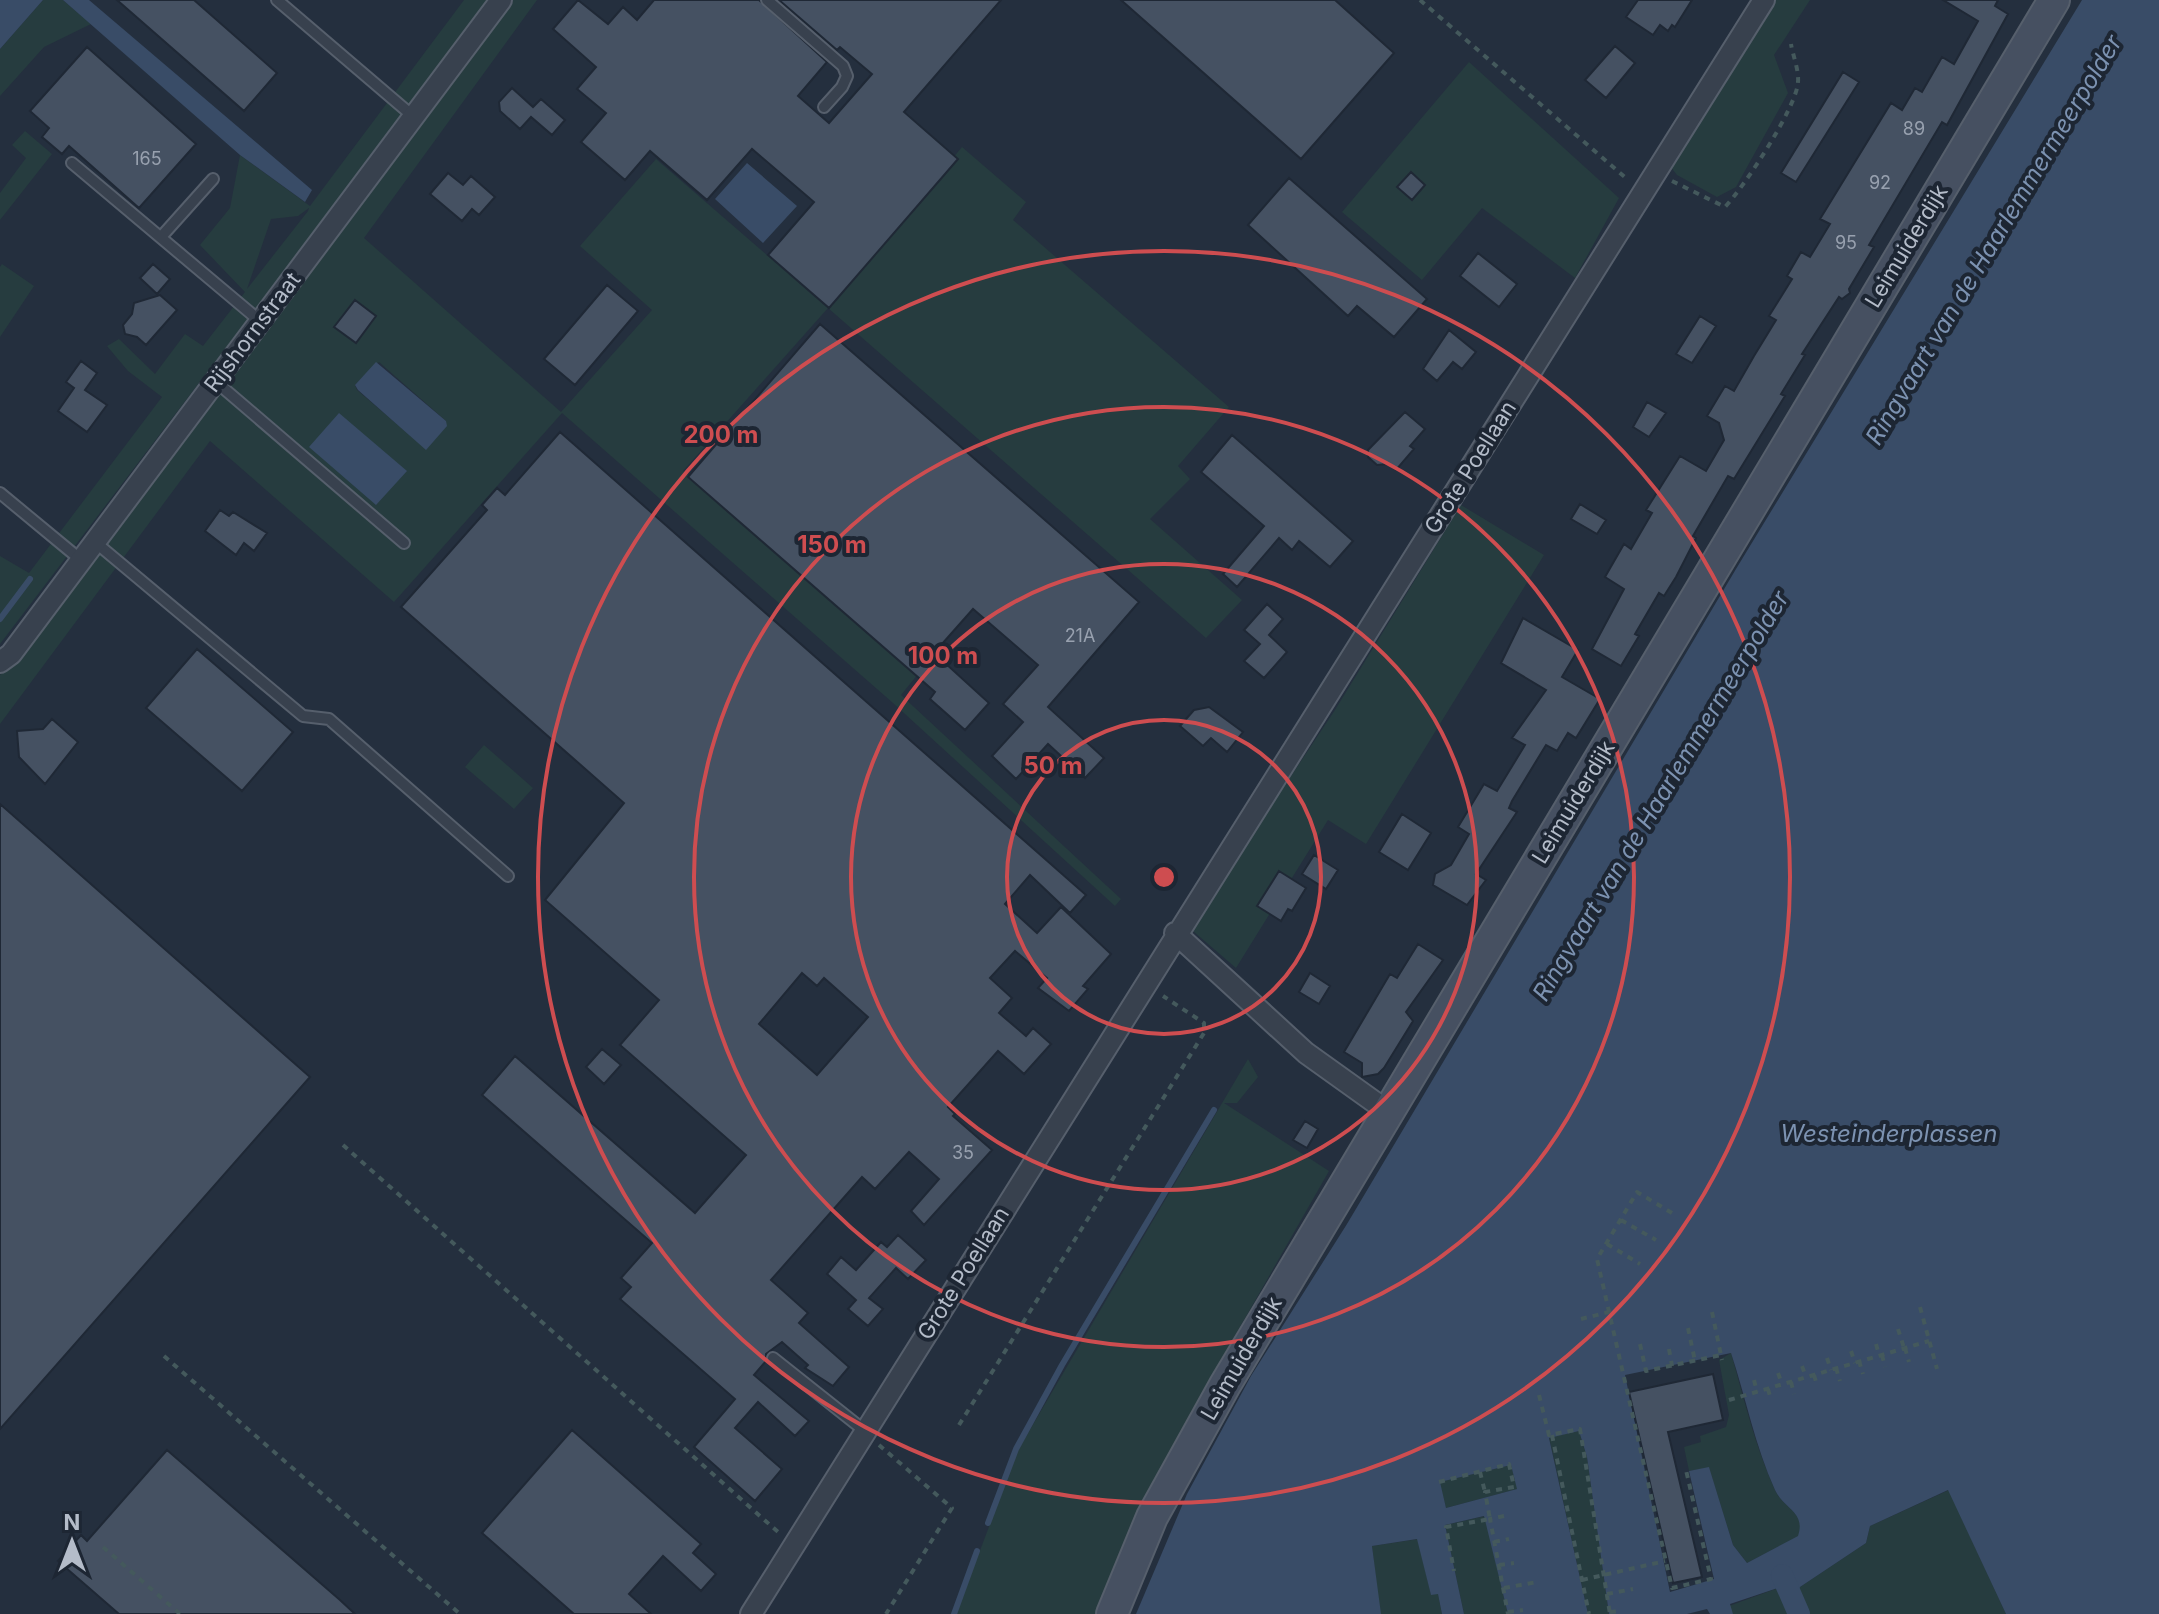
<svg xmlns="http://www.w3.org/2000/svg" width="2159" height="1614" font-family="Inter,sans-serif">
  <style>
    .green { fill: #263c3f; fill-rule: evenodd }
    .water { fill: #394c67; fill-rule: evenodd }
    .lines { fill: none; stroke-linecap: round; stroke-linejoin: round }
    .stream { stroke: #394c67; stroke-width: 6 }
    .canal { stroke: #394c67; stroke-width: 22 }
    .building { fill: #455162; stroke: #1f2835; stroke-width: 2; fill-rule: evenodd }
    .lane-casing { stroke: #565f6c; stroke-width: 14 }
    .street-casing { stroke: #565f6c; stroke-width: 24 }
    .secondary-casing { stroke: #565f6c; stroke-width: 34 }
    .path { stroke: #44595c; stroke-width: 4; stroke-dasharray: 6 6; stroke-linecap: butt }
    .lane { stroke: #38414e; stroke-width: 10 }
    .street { stroke: #38414e; stroke-width: 20 }
    .secondary { stroke: #465061; stroke-width: 30 }
    .ring { fill: none; stroke: #ce4d50; stroke-width: 4 }
    .labels { text-anchor: middle; stroke-width: 8; stroke-linejoin: round; paint-order: stroke }
    .number-label { font-size: 18px; fill: #98a1af }
    .street-label { font-size: 22px; fill: #b4bcc9; stroke: #1d2633 }
    .water-label { font-size: 24px; font-style: italic; fill: #7c92b1; stroke: #1d2633 }
    .centre { fill: #ce4d50; stroke: #1d2633; stroke-width: 4 }
    .ring-label { font-size: 24px; text-anchor: middle; font-weight: bold; fill: #ce4d50; stroke: #1d2633; stroke-width: 8; stroke-linejoin: round; paint-order: stroke }
  </style>
  <rect width="100%" height="100%" fill="#242f3e"/>
  <path class="green" d="M43,0h20l28,24 -47,23 -44,49v-47z
    M464,0h27l-491,644v-88l29,17 133,-176 -34,-26 -21,-25 12,-7 36,35 30,-40 18,12 42,-54 -45,-47 30,-37 10,-53 70,51zM309,208l-1,3 -61,78 24,-70 27,-3z
    M513,0h24l-173,238 197,174 91,-102 -72,-64 76,-87 172,149 134,-161 64,55 -13,18 216,187 -51,59 12,13 -40,40 92,81 -36,38 -378,-330 -145,163 235,203 -17,21 220,204 -6,7 -222,-203 -331,-290 -168,189 -184,-161 -210,283v-49l15,-15zM379,362l67,59 -20,28 -69,-59 -2,-5z
    M1776,0h34l-36,55 14,38 -52,94 -19,10 -40,-22 -7,-9z
    M1469,62l150,136 -44,80 -93,-70 -60,72 -80,-68z
    M25,131l27,23 -52,66v-27l26,-35 -14,-13z
    M2,264l32,22 -34,51v-70z
    M1461,505l83,50 -178,289 -38,-24 -92,148 -43,-37 2,-11 140,-210z
    M484,745l49,43 -19,21 -49,-42z
    M1248,1059l10,18 -21,26h-13l105,68 -109,191 -68,139 -48,113h-148l62,-164z
    M1731,1353c13,46 24,93 44,137 9,19 31,22 24,46l-52,27 -14,-18 -24,-77 -20,3 -5,-24 17,-5 -1,-6 26,-9 3,-12 -10,-55z
    M1579,1431l8,26 22,157h-21l-39,-177z
    M1511,1465l7,24 -72,19 -7,-26z
    M1949,1490l57,124h-273l-4,-8 52,-19 9,16 10,-16 66,-44 4,-17z
    M1485,1516l23,98h-44l-19,-89z
    M1418,1539l13,55 7,-1 4,21h-62l-8,-68z"/>
  <path class="water" d="M0,0h43l-43,49z
    M63,0h26l223,190 -7,12 -65,-47z
    M2082,0h77v1614h-153l-58,-124 -78,36 -4,17 -66,44 -10,17 -9,-17 -51,17 3,10h-23l-3,-5 -20,5h-78l-22,-157 -8,-26 -30,7 39,176h-80l-24,-98 -39,9 19,89h-22l-4,-20 -7,1 -14,-56 -45,7 9,68h-245l51,-120 64,-118 96,-152 389,-655zM1731,1353c15,45 24,93 44,137 9,19 31,22 23,46l-51,27 -14,-18 -24,-78 -20,4 25,108 -44,13 -45,-217zM1511,1465l6,24 -71,19 -6,-26z
    M747,163l50,43 -34,37 -48,-44z
    M376,362l70,59 1,5 -21,24 -68,-60 -3,-5z
    M339,413l68,58 -31,34 -67,-58z"/>
  <g class="lines">
    <path class="stream" d="M0,619l30,-40
      M988,1523l28,-74 46,-84 152,-255
      M954,1614l23,-63"/>
    <path class="canal" d="M1782,1575l17,39"/>
  </g>
  <path class="building" d="M117,0h77l83,73 -33,38z
    M578,0l30,24 15,-17 14,13 17,-20h105l68,62 -29,34 31,27 43,-49 -32,-27 -3,3 -58,-50h222l-97,112 54,47 -129,149 -61,-53 46,-53 -62,-53 -45,51 -57,-49 -25,29 -44,-38 25,-29 -29,-24 19,-22 -43,-38z
    M1121,0h214l59,53 -93,106z
    M1638,0h54l-17,27 -3,-2 -4,6 -8,-6 -7,10 -27,-18z
    M1943,0h55l-3,6 13,8 -61,111 -5,-3 -73,123 5,2 -25,42 1,4 -8,6 -3,-2 -37,57 3,1 -24,39 4,2 -51,83 -6,-3 -35,60 3,2 -20,39 -12,19 -5,-3 -24,41 4,2 -18,30 -29,-17 32,-60 -19,-12 19,-33 7,5 21,-36 -6,-3 34,-54 26,15 18,-31 -5,-17 -12,-7 18,-30 9,5 20,-35 22,-36 -7,-4 23,-37 -5,-3 14,-24 9,5 20,-33 -10,-5 71,-116 11,7 13,-22 7,4 20,-35 12,7 24,-43z
    M1615,46l20,17 -29,35 -21,-18z
    M87,47l109,97 -57,64 -70,-62 -7,8 -20,-17 7,-9 -19,-17z
    M1843,72l16,10 -63,100 -15,-9z
    M512,88l21,19 8,-8 24,21 -13,15 -21,-18 -11,12 -20,-18 -1,-9z
    M1411,172l14,13 -13,15 -15,-13z
    M448,173l15,12 8,-9 24,21 -16,18 -7,-6 -10,12 -32,-27z
    M1289,178l138,121 -33,38 -37,-31 -9,10 -100,-91z
    M1478,253l39,31 -18,23 -39,-31z
    M153,264l17,15 -13,15 -17,-16z
    M607,285l31,26 -63,74 -31,-26z
    M160,295l17,15 -31,35 -9,-8 -12,-3 -2,-9 9,-11 2,-11z
    M355,300l21,16 -20,27 -22,-16z
    M1700,316l16,10 -24,37 -16,-9z
    M820,324l319,278 -91,105 56,51 -19,20 -37,-34 -32,35 -24,-23 31,-34 -20,-18 35,-39 -65,-56 -39,44 55,50 -24,27 -35,-31 5,-7 -247,-215z
    M1449,330l27,22 -14,17 -9,-7 -16,19 -14,-12z
    M81,361l16,12 -12,17 22,15 -20,27 -29,-21 16,-23 -8,-6z
    M1647,402l19,11 -17,24 -16,-10z
    M1405,412l20,17 -15,17 4,3 -18,21 -8,-6 -11,1 -9,-8v-7z
    M560,432l526,463 -16,18 -40,-38 -25,29 32,29 24,-26 50,47 -28,32 5,3 -19,22 -31,-23 9,-10 -32,-27 -25,27 22,20 -13,15 27,23 7,-8 18,16 -27,30 -26,-23 -50,56 7,7 -2,2 39,34 -68,75 -13,-14 28,-32 -30,-27 -34,37 -13,-12 -91,103 37,33 -9,10 50,44 -16,19 -28,-18 3,-3 -26,-23 -16,12v7l-12,14 55,46 -14,15 -37,-34 -23,26 47,41 -27,32 -61,-54 41,-48 -115,-100 11,-12 -10,-9 31,-35 -170,-148 33,-39 180,157 51,-58 -126,-110 39,-45 -114,-100 79,-97 -223,-196 86,-97 -5,-5 15,-17 8,7zM802,973l15,13 7,-8 44,39 -51,58 -58,-51z
    M1232,435l121,106 -23,26 -31,-26 -7,9 -13,-12 -42,49 -14,-13 41,-48 -63,-54z
    M1580,504l26,16 -9,14 -26,-15z
    M220,510l9,6 4,-4 34,21 -13,18 -10,-8 -8,12 -31,-24z
    M1267,604l16,15 -14,16 18,17 -23,26 -20,-17 16,-17 -16,-14z
    M1523,618l55,32 -16,27 38,22 -24,39 -8,-5 -11,18 -11,-6 -34,56 -3,7 8,4 -41,62 10,6 -19,25 -34,-20 2,-11 16,-9 18,-31 -11,-7 26,-43 13,7 28,-46 -13,-7 34,-48 -45,-27z
    M197,649l96,83 -51,59 -96,-83z
    M1209,707l34,25 -16,20 -16,-14 -8,8 -23,-20 14,-16z
    M52,719l26,23 -33,42 -26,-27 -2,-26 26,-2z
    M0,804l310,273 -310,352z
    M1402,814l29,19 -23,37 -29,-18z
    M1314,855l24,15 -12,19 -24,-15z
    M1279,871l27,17 -14,23 -4,-2 -7,12 -24,-15z
    M1418,944l25,16 -37,52 7,9 -29,47 -6,6 -16,3v-14l-18,-11 46,-78 7,4z
    M1310,973l20,13 -11,18 -20,-12z
    M602,1049l19,16 -17,19 -18,-17z
    M1305,1121l13,8 -11,19 -14,-8z
    M898,1235l28,25 -18,19 -12,-11 -27,30 14,11 -15,17 -20,-17 8,-9 -29,-26 14,-17 15,13 25,-28 6,5z
    M1713,1374l10,46 -55,12 34,145 -29,6 -44,-191z
    M572,1430l129,114 -8,9 23,21 -15,17 -38,-35 -34,38 22,20h-77l-92,-81z
    M167,1450l173,150 15,14h-236l-61,-53 23,-26 6,6z"/>
  <g class="lines">
    <defs>
      <path id="lane" d="M277,0l137,117
        M767,0l76,66 4,10 -5,11 -18,20
        M72,163l188,158
        M161,237l52,-58
        M215,381l189,162
        M0,493l81,67
        M95,542l208,174 26,3 179,157
        M773,1358l92,73"/>
      <path id="street" d="M0,662l11,-8 490,-654
        M1175,933l131,120 81,58
        M751,1614l1013,-1614"/>
      <path id="secondary" d="M1112,1614l40,-97 73,-132 829,-1385"/>
    </defs>
    <use href="#lane" class="lane-casing"/>
    <use href="#street" class="street-casing"/>
    <use href="#secondary" class="secondary-casing"/>
    <path class="path" d="M1420,0l207,179
      M1672,181l53,26c19,-20 72,-100 73,-125 1,-12 -5,-26 -7,-38
      M343,1145l435,387
      M1672,1213l-35,-21 -40,67 75,329 39,-9 -25,-109
      M1621,1220l35,20
      M1607,1244l33,20
      M1920,1307l17,62
      M1712,1312l10,48
      M1581,1319l28,-7
      M1688,1328l7,33
      M1898,1329l6,19
      M1640,1344l6,27 75,-16
      M1876,1344l3,11
      M1905,1348l4,14
      M1669,1349l3,17
      M1851,1351l4,12
      M1882,1355l3,12
      M164,1356l296,258
      M1827,1358l4,12
      M1859,1361l4,13
      M1802,1366l4,11
      M1836,1368l4,13
      M1778,1373l4,11
      M1814,1375l3,10
      M1754,1380l3,12
      M1791,1382l3,12
      M1768,1389l3,11
      M1539,1395l10,40 31,-6 30,185
      M1729,1400l200,-59
      M959,1425l245,-392v-10l-41,-27
      M1552,1435l37,179
      M879,1445l73,63 -66,106
      M1480,1472l5,20
      M1439,1482l70,-18 5,23 -29,5 5,27 -44,8 8,44
      M1504,1516l-14,3 18,95
      M1494,1542l15,-3
      M103,1547l77,67
      M1499,1565l15,-2
      M1582,1580l83,-19
      M1504,1588l33,-6
      M1607,1594l26,-5
      M1508,1612l15,-2
      M1610,1612l10,-1"/>
    <use href="#lane" class="lane"/>
    <use href="#street" class="street"/>
    <use href="#secondary" class="secondary"/>
  </g>
  <g class="ring">
    <circle cx="1164" cy="877" r="157"/>
    <circle cx="1164" cy="877" r="313"/>
    <circle cx="1164" cy="877" r="470"/>
    <circle cx="1164" cy="877" r="626"/>
  </g>
  <g class="labels">
    <g class="number-label">
      <text x="1914" y="135">89</text>
      <text x="147" y="165">165</text>
      <text x="1880" y="189">92</text>
      <text x="1846" y="249">95</text>
      <text x="1080" y="642">21A</text>
      <text x="963" y="1159">35</text>
    </g>
    <g class="street-label">
      <text transform="translate(1906 246) rotate(-59)" y="8">Leimuiderdijk</text>
      <text transform="translate(252 332) rotate(-53)" y="8">Rijshornstraat</text>
      <text transform="translate(1470 467) rotate(-58)" y="8">Grote Poellaan</text>
      <text transform="translate(1573 802) rotate(-59)" y="8">Leimuiderdijk</text>
      <text transform="translate(963 1273) rotate(-58)" y="8">Grote Poellaan</text>
      <text transform="translate(1241 1358) rotate(-60)" y="8">Leimuiderdijk</text>
    </g>
    <g class="water-label">
      <text transform="translate(1994 240) rotate(-59)" y="8">Ringvaart van de Haarlemmermeerpolder</text>
      <text transform="translate(1661 796) rotate(-59)" y="8">Ringvaart van de Haarlemmermeerpolder</text>
      <text x="1889" y="1142">Westeinderplassen</text>
    </g>
  </g>
  <circle cx="1164" cy="877" r="12" class="centre"/>
  <g class="ring-label">
    <text x="721" y="443">200 m</text>
    <text x="832" y="553">150 m</text>
    <text x="943" y="664">100 m</text>
    <text x="1053" y="774">50 m</text>
  </g>
  <g transform="translate(72 1542)" stroke="#1d2633" stroke-width="6" paint-order="stroke">
  <path d="M0-6L14 30L0 20L-14 30Z" fill="#b4bcc9"/>
  <text y="-12" font-size="22" font-weight="bold" text-anchor="middle" fill="#b4bcc9">N</text>
  </g>
</svg>
